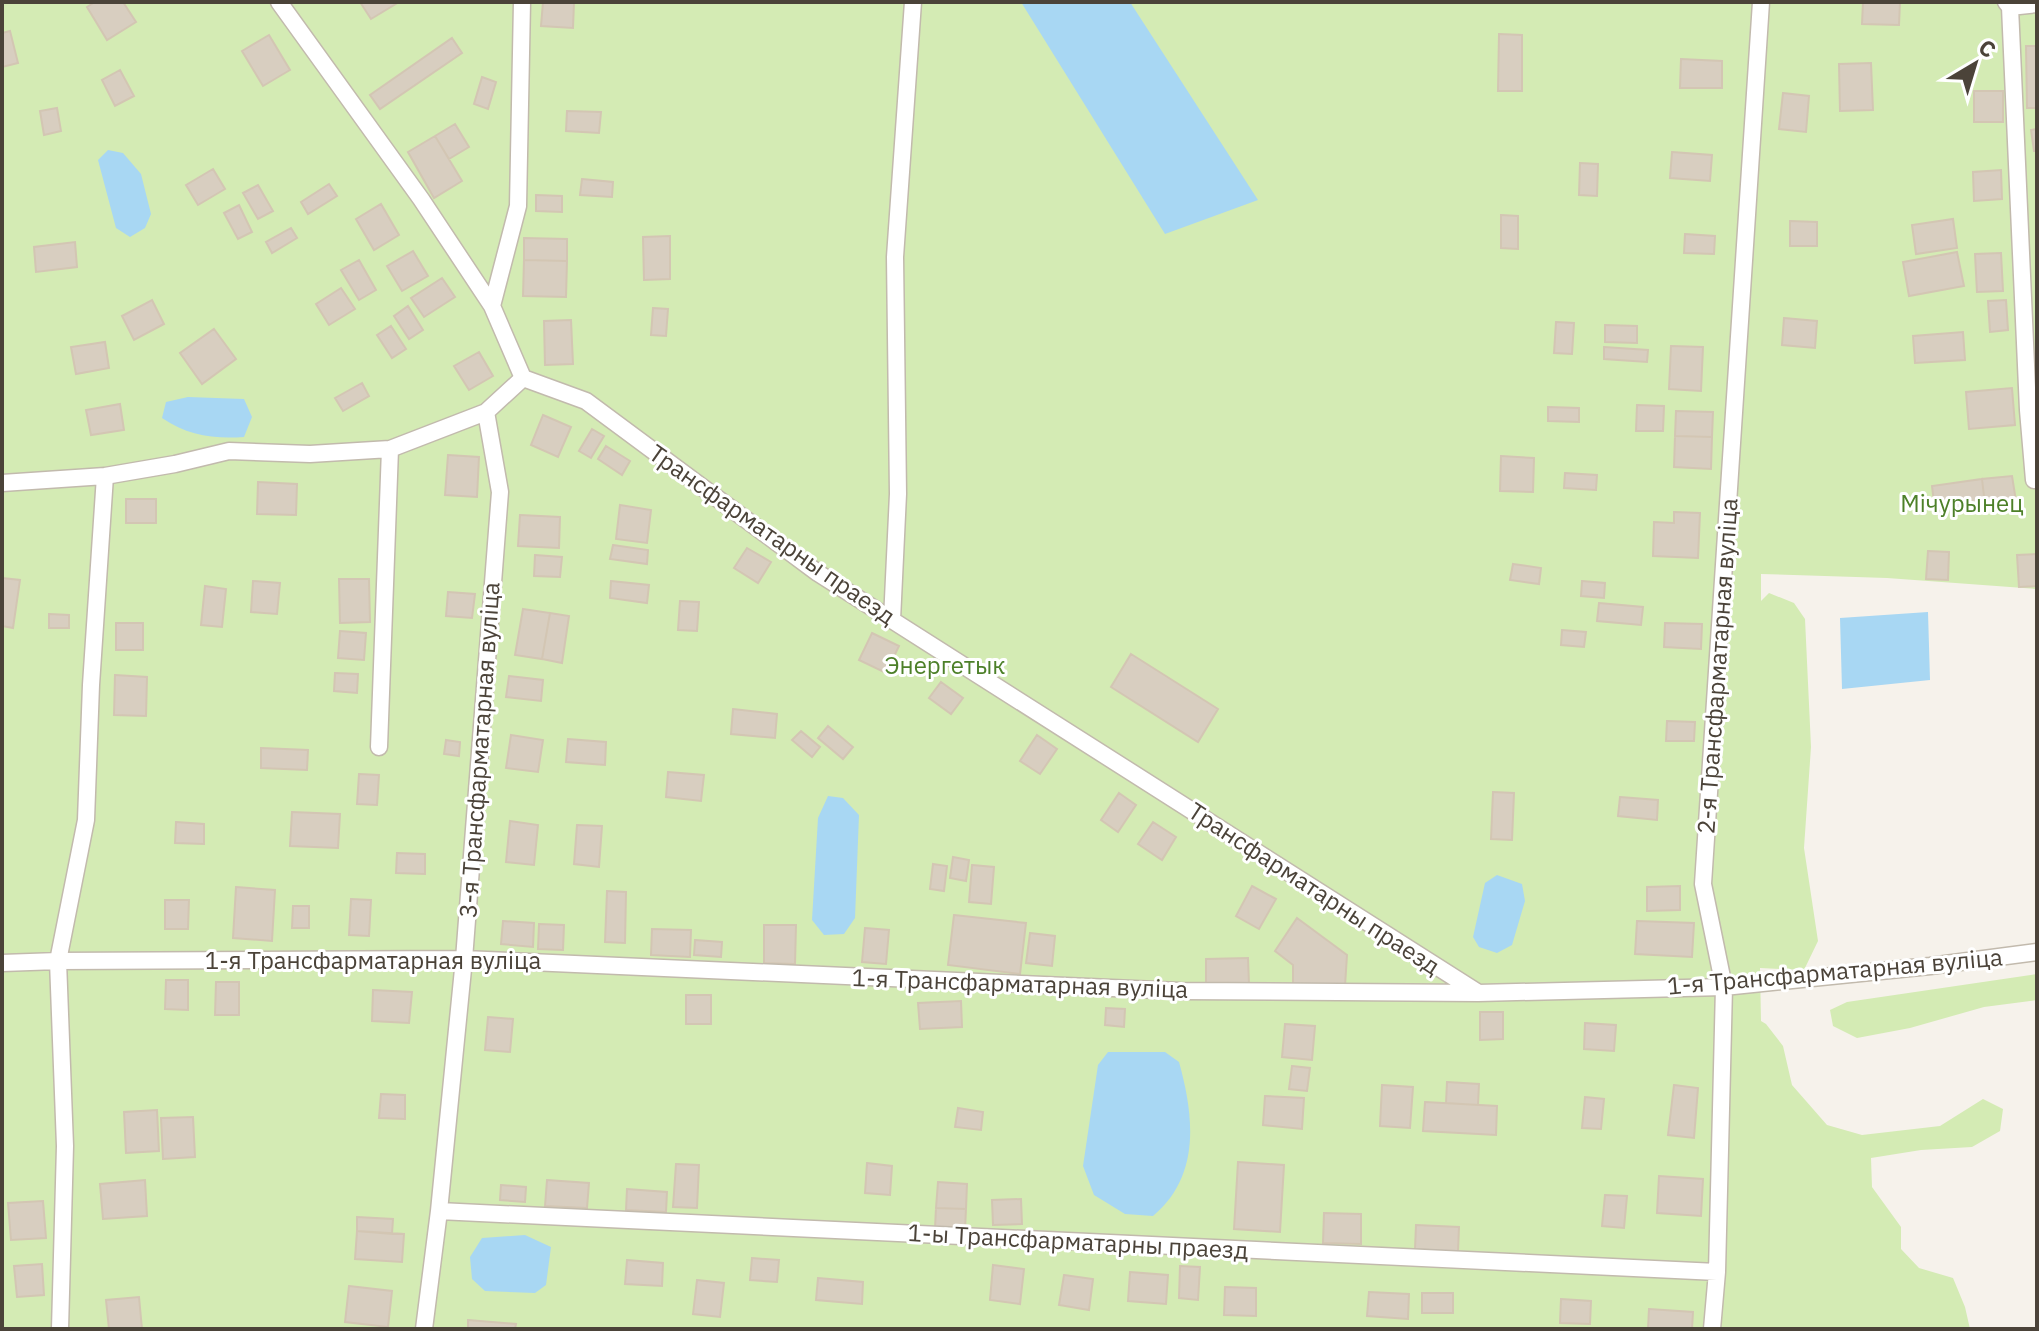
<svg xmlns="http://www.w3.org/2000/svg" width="2039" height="1331" font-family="'IBM Plex Sans',sans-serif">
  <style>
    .green { fill: #d4ebb4 }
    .water { fill: #a8d7f3 }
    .building { fill: #d8cec0; stroke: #d3c6b3; stroke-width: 2 }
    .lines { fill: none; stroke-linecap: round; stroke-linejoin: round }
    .service-casing { stroke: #c2baad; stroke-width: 19 }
    .service { stroke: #fff; stroke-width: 16 }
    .labels { text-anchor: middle; stroke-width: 6; stroke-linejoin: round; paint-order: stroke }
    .park-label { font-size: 24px; fill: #4d8029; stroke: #fff }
    .street-label { font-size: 24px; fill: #4b4339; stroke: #fff }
  </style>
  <rect width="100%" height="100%" fill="#f6f2eb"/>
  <path class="green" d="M2,2h2035v587l-150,-11 -126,-4v27l8,-8 25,10 11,16 6,128 -7,101 14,93 -14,29 -44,-2 1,53 5,3 17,22 9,39 35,40 35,10 78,-9 43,-27 20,10 -3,22 -28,16 -51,3 -50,8 1,29 29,40v22l18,19 34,10 12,29 5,22h-1968z
    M2037,974v26l-53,7 -74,21 -53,10 -24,-12 -3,-16 17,-8z"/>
  <path class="water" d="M1021,2h109l128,198 -93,34z
    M108,150l15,3 18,21 10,40 -6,14 -15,9 -14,-9 -18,-68z
    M188,397l56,2 8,18 -8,20c-30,2 -56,-1 -82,-19l4,-16z
    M1928,612l2,68 -88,9 -2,-71z
    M828,796l15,2 16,17 -4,103 -11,16 -20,1 -12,-15 6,-102z
    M1497,875l25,9 3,17 -13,44 -15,8 -18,-6 -6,-10 12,-54z
    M1108,1052h57l14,10c15,54 22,114 -26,154l-28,-2 -31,-19 -11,-29 15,-101z
    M525,1235l26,12 -5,38 -11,8 -50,-2 -13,-12 -2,-22 12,-19z"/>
  <path class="building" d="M95,2h28l13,20 -29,18 -20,-33z
    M360,2h39l-28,17z
    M543,2h31l-1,26 -32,-2z
    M1863,2h37l-1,23 -37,-1z
    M10,31l8,32 -16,4v-34z
    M1499,34l23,1v56h-24z
    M269,35l21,35 -27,16 -21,-35z
    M452,38l10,15 -82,56 -10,-14z
    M2026,46h11v62h-10z
    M1681,59l41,2v27h-42z
    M1871,63l2,47 -33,1 -1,-47z
    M120,70l14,26 -19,10 -13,-26z
    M482,77l14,5 -8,27 -14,-5z
    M1974,91h29v31h-29z
    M1783,93l26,3 -3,36 -27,-3z
    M57,108l4,23 -17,4 -4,-24z
    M567,111l34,1 -2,21 -33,-2z
    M455,124l14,23 -20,12 -14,-23z
    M2037,129v22h-3l-3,-21z
    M435,136l27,45 -28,17 -26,-46z
    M1672,152l40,3 -2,26 -40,-3z
    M1580,163l18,1 -1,32 -18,-1z
    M213,169l12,20 -27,16 -12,-20z
    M2001,170l1,29 -28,2 -1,-29z
    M582,179l31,3 -1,15 -32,-2z
    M329,184l8,12 -29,18 -7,-12z
    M258,185l15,26 -15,8 -15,-26z
    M536,195l26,1v16l-26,-1z
    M381,204l18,31 -25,15 -18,-31z
    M239,205l13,27 -14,7 -14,-26z
    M1501,215l17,1v33l-17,-1z
    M1953,219l4,29 -41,6 -4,-29z
    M1790,221l27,1v24h-27z
    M291,228l6,10 -25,15 -6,-11z
    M1685,234l30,2 -1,18 -30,-1z
    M670,236v43l-26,1 -1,-43z
    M524,238l43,1v22l-43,-1z
    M75,242l2,25 -41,5 -2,-25z
    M413,251l15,25 -26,15 -15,-25z
    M1957,252l7,34 -55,10 -6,-34z
    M2001,253l2,38 -26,1 -2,-38z
    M359,260l17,30 -17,10 -18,-30z
    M524,260l43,1 -1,36 -43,-1z
    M442,278l13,19 -31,20 -13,-19z
    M341,288l14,21 -26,16 -13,-21z
    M152,300l12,24 -30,16 -12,-24z
    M2006,300l2,30 -18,2 -2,-31z
    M408,306l15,24 -14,9 -15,-23z
    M653,308l15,1 -2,27 -15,-1z
    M1784,318l33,3 -2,27 -33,-3z
    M571,320l2,44 -28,1 -1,-44z
    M1556,322l18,1 -2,31 -18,-1z
    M1605,325l32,1v17l-32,-1z
    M391,326l15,23 -14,9 -15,-23z
    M214,329l22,30 -34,25 -22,-31z
    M1963,332l2,28 -50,3 -2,-27z
    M105,342l4,26 -33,6 -5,-27z
    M1671,346l32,1 -2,44 -32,-2z
    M1604,347l44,3 -1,12 -43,-3z
    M479,352l14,24 -24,14 -15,-24z
    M362,383l7,13 -26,15 -8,-13z
    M2012,388l3,37 -46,4 -3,-37z
    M120,404l4,26 -33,5 -5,-25z
    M1637,405l27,1 -1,25h-27z
    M1548,407l31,1v14l-31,-1z
    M1676,411l37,1 -1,25 -37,-1z
    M543,415l28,12 -13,30 -27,-12z
    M592,429l12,7 -13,22 -12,-7z
    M1675,436l37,1 -1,32 -37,-2z
    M606,446l24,15 -8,14 -24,-16z
    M448,455l31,2 -2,40 -32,-2z
    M1501,456l33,2 -1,34 -33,-1z
    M1565,473l32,2 -1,15 -32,-2z
    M2012,476l4,25 -31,4 -3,-26z
    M1982,479l3,26 -50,6 -3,-25z
    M258,482l39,2 -1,31 -39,-1z
    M126,499h30v24h-30z
    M620,505l31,5 -4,33 -31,-4z
    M1674,512l26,1 -2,45 -45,-2 1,-34 20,1z
    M520,515l40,2 -1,31 -41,-2z
    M613,545l35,5 -1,14 -37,-5z
    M747,548l24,14 -13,21 -24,-15z
    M1928,551l21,1 -1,28 -22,-1z
    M2037,554v32l-18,1 -2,-32z
    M535,555l27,2 -2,20 -26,-1z
    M1513,564l28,4 -2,16 -29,-4z
    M2,578l18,2 -7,48 -11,-2z
    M339,579h30l1,43 -30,1z
    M253,581l27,2 -3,31 -26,-2z
    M611,581l38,4 -2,18 -37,-5z
    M1582,581l23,2 -1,15 -23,-2z
    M205,586l21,3 -4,38 -21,-2z
    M448,592l27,2 -3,24 -26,-2z
    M680,601l19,1 -2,29 -19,-1z
    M1599,603l44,4 -2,18 -44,-4z
    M523,609l27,4 -8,46 -27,-4z
    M550,613l19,3 -7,47 -20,-4z
    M49,614l20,1v13h-20z
    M116,623h27v27h-27z
    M1665,623l37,1 -1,25 -37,-2z
    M1562,630l24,2 -2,15 -23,-2z
    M340,631l26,2 -2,27 -26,-2z
    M872,633l27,13 -13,27 -27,-13z
    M1131,654l87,55 -20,33 -87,-55z
    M335,673l23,1 -1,19 -23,-2z
    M115,675l32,2 -1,39 -32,-1z
    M509,676l34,4 -2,21 -35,-4z
    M941,682l22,16 -12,16 -22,-16z
    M733,709l44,5 -2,24 -44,-4z
    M1667,721l28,1 -1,19h-28z
    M828,726l25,21 -10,12 -25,-21z
    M801,731l19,16 -8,10 -20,-17z
    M511,735l32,5 -5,32 -32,-4z
    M1037,735l20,14 -17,25 -20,-13z
    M568,739l38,3 -1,23 -39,-3z
    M446,740l14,2 -1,14 -15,-2z
    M261,748l47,2 -1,20 -46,-2z
    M668,772l36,3 -3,26 -35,-4z
    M359,774l20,1 -2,30 -20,-1z
    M1493,792l21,1 -2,47 -21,-1z
    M1119,793l17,12 -18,27 -17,-12z
    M1620,797l38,3 -1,20 -39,-4z
    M292,812l48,2 -2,34 -48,-2z
    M510,821l28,4 -4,40 -28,-3z
    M176,822l28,2v20l-29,-1z
    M1153,822l23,15 -14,23 -24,-16z
    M577,825l25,1 -3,41 -25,-3z
    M397,853l28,1v20l-29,-1z
    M953,857l16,3 -3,21 -16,-3z
    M933,864l14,2 -3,25 -14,-2z
    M972,865l22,2 -3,37 -22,-2z
    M1252,886l24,13 -17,30 -23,-13z
    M1680,886v24l-33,1v-24z
    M236,887l39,3 -3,51 -39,-3z
    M607,891l19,1 -1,51 -20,-1z
    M351,899l20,1 -2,36 -20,-1z
    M165,900h24l-1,29h-23z
    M293,906h16v22h-17z
    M954,915l72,8 -6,51 -72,-9z
    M1297,918l50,37 -2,31h-52v-21l-18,-14z
    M503,921l31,2 -1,24 -32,-3z
    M1637,921l57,2 -2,34 -57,-3z
    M539,924l25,1 -1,25 -25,-1z
    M764,925h32l-1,39 -31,-1z
    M865,928l24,2 -3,34 -24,-2z
    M652,929l39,1 -1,27 -39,-2z
    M1030,933l25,3 -3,30 -26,-3z
    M695,940l27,2 -1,15 -27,-2z
    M1248,958l1,26h-43v-25z
    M166,980h22v30l-23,-1z
    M216,982h23v33h-24z
    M373,990l39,2 -3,31 -37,-2z
    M686,995h25v29h-25z
    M961,1001l1,26 -42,2 -2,-26z
    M1106,1008l19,1 -1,18 -19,-2z
    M1480,1012h23v27l-23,1z
    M488,1017l25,2 -3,33 -25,-2z
    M1585,1023l31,2 -2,26 -30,-2z
    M1285,1024l30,2 -3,34 -30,-3z
    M1292,1066l18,2 -3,23 -18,-2z
    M1447,1082l32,2 -1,21 -32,-2z
    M1382,1085l31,2 -3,41 -30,-2z
    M1674,1085l24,3 -4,50 -26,-3z
    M381,1094l24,1v24l-26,-1z
    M1265,1096l39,2 -2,31 -39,-4z
    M1585,1097l19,2 -3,30 -19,-1z
    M1425,1102l72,4 -1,29 -73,-4z
    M958,1108l25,4 -2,18 -26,-3z
    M157,1110l2,41 -33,2 -2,-41z
    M193,1117l2,40 -32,2 -2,-41z
    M1238,1162l46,3 -4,67 -46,-3z
    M867,1163l25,3 -2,29 -25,-2z
    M676,1164l23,1 -2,43 -24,-1z
    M1659,1176l44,3 -2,37 -44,-3z
    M145,1180l2,36 -44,3 -3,-35z
    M547,1180l42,3 -2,25 -42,-2z
    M938,1182l29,2 -1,25 -30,-1z
    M501,1185l25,2 -1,15 -25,-2z
    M627,1189l40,3 -1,20 -40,-2z
    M1605,1195l22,1 -3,32 -22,-2z
    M1021,1199l1,25 -29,1 -1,-25z
    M43,1201l3,37 -35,2 -3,-37z
    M936,1208l30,1 -1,21 -30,-2z
    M1324,1213l37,1v30l-38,-1z
    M357,1217l36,2 -1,15 -35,-3z
    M1416,1225l43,2 -1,25 -43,-3z
    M357,1231l47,3 -2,28 -47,-3z
    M752,1258l27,2 -2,22 -27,-2z
    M627,1260l36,3 -1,23 -37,-2z
    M42,1264l2,31 -27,2 -3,-31z
    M993,1265l31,4 -4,35 -30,-4z
    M1180,1266l20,1 -2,33 -19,-2z
    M1130,1272l38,3 -2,29 -38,-3z
    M1064,1275l29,4 -4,31 -30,-5z
    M818,1278l45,4 -1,22 -46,-4z
    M697,1280l27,3 -4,34 -27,-3z
    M349,1286l43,5 -4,36 -43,-5z
    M1225,1287l31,1v28l-32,-1z
    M1369,1292l40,2 -1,25 -41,-3z
    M1422,1293h31v20h-31z
    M139,1297l3,32h-33l-3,-29z
    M1561,1299l30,2 -1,23 -30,-1z
    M1649,1309l44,3 -1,17h-44z
    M468,1320l48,4 -1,5h-47z"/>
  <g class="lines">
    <defs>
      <path id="service" d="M279,2l142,197 71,107 31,72 63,23 232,172 659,419
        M2006,2l4,5 18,403 6,70
        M2010,7l27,-3
        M492,306l26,-100 4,-204
        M2,483l103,-7 70,-12 54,-13 81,3 80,-5 96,-37
        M892,620l6,-126 -3,-237 18,-255
        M379,747l11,-298
        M2,963l56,-2 406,-2 716,32 298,2 246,-6 206,-21 107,-14
        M439,1211l1278,61
        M60,1329l5,-183 -7,-185 28,-141 5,-135 14,-209
        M424,1329l15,-118 25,-252 36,-467 -14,-80 37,-34
        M1712,1329l5,-57 7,-285 -21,-103 58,-882"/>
    </defs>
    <use href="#service" class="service-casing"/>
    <use href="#service" class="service"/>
  </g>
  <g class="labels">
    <g class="park-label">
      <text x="1962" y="512">Мічурынец</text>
      <text x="945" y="674">Энергетык</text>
    </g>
    <g class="street-label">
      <text transform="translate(772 535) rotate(35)" y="8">Трансфарматарны праезд</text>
      <text transform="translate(1718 666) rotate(-86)" y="8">2-я Трансфарматарная вуліца</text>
      <text transform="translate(480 750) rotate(-86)" y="8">3-я Трансфарматарная вуліца</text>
      <text transform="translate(1314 889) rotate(33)" y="8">Трансфарматарны праезд</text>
      <text x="373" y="969">1-я Трансфарматарная вуліца</text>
      <text transform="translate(1835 972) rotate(-5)" y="8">1-я Трансфарматарная вуліца</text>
      <text transform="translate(1020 984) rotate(2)" y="8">1-я Трансфарматарная вуліца</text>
      <text transform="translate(1078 1242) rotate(3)" y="8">1-ы Трансфарматарны праезд</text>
    </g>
  </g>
  <rect width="2039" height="1331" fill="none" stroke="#4b4339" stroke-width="8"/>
  <g transform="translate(1975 64) rotate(38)" stroke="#ffffff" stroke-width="6" paint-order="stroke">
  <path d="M0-6L14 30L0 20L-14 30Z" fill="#4b4339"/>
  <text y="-12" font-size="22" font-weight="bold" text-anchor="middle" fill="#4b4339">С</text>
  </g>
</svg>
